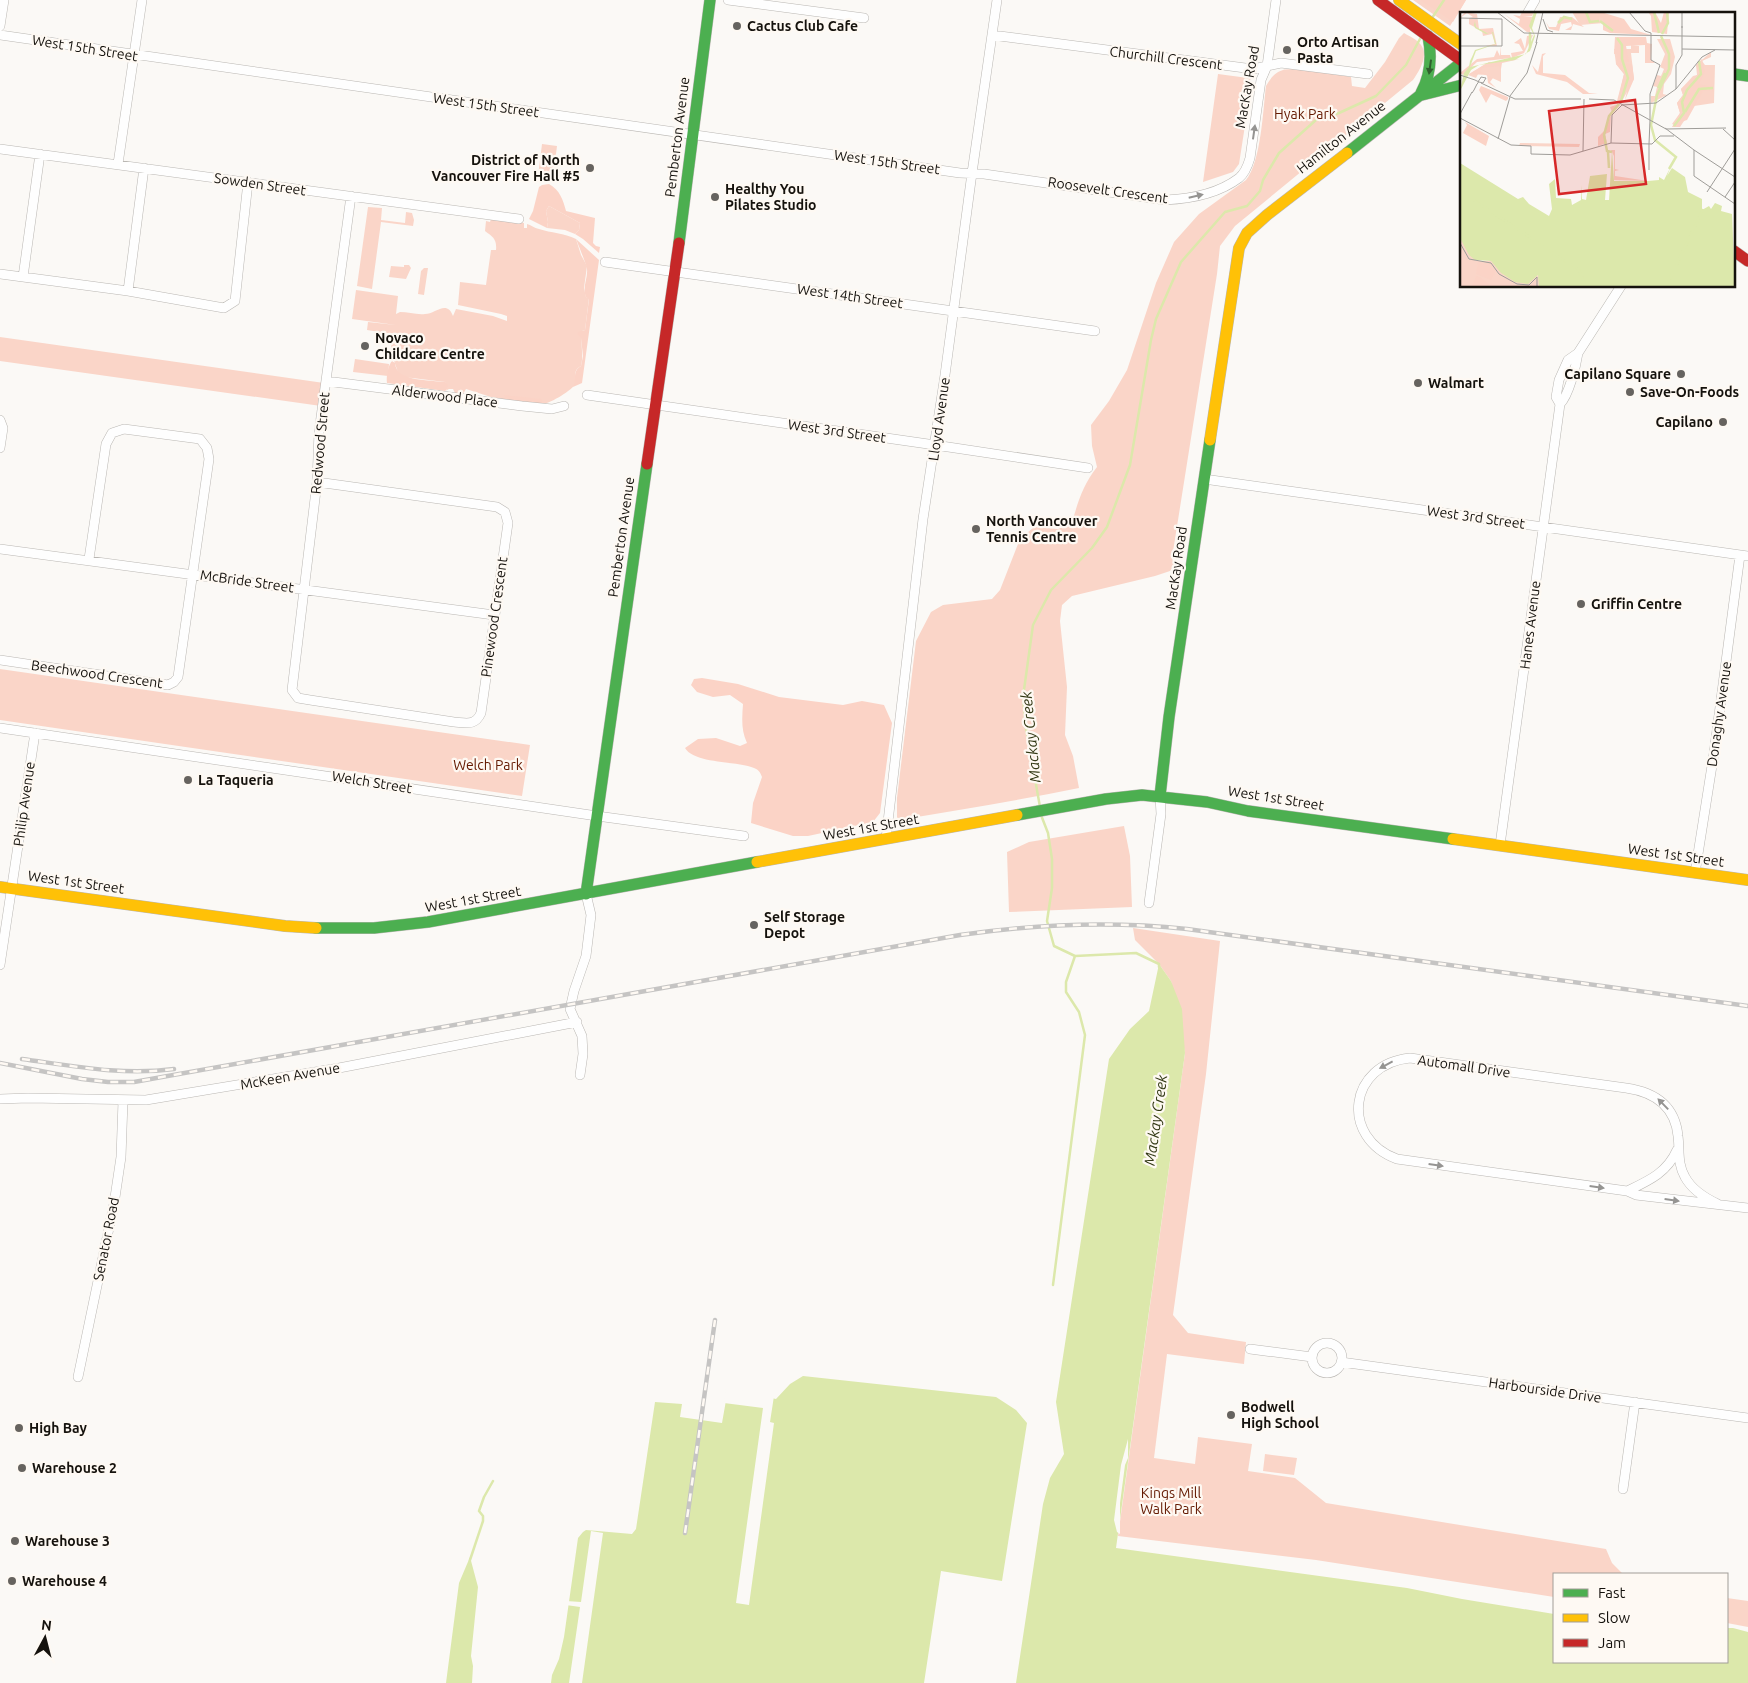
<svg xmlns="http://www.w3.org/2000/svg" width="1748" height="1683" font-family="Ubuntu,sans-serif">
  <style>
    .green { fill: #fad5c8 }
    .forest { fill: #fbd3c6 }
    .water { fill: #dce8ab }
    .pier { fill: #fbf9f6 }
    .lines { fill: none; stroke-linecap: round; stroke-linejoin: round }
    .stream { stroke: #dce8ab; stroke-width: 2.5 }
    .street-casing { stroke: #bab7b3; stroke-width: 10 }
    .fast-casing { stroke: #bab7b3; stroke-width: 12 }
    .slow-casing { stroke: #bab7b3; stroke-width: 12 }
    .jam-casing { stroke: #bab7b3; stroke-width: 12 }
    .street { stroke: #fefefe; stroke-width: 9 }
    .fast { stroke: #4caf50; stroke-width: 11 }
    .slow { stroke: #ffc107; stroke-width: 11 }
    .jam { stroke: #c62828; stroke-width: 11 }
    .rail-casing { stroke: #c5c4c3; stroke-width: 4.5 }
    .rail { stroke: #fef9f3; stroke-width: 2.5; stroke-dasharray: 8; stroke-linecap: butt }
    .oneway { fill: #30602e }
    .oneway2 { fill: #959492 }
    .poi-dot { fill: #66635f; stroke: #fef9f3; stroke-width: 2 }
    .labels { text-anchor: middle; stroke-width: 4.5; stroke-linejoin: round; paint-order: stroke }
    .poi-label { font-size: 14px; font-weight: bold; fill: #15120d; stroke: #fef9f3; text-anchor: start }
    .street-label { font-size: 14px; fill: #15120d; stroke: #fef9f3 }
    .park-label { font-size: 14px; fill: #641900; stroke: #fef9f3 }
    .water-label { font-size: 15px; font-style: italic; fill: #323814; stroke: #fef9f3 }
    .inset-river { fill: none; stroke: #dce8ab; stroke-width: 2.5 }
    .inset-road { fill: none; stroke: #9f9d99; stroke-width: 1 }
    .view { fill: #d62828; fill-opacity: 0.15; stroke: #d62828; stroke-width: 2.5 }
    .inset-edge { fill: none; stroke: #15120d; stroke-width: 2.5 }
  </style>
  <rect width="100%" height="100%" fill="#fbf9f6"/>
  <path class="green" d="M1413,0h53l-16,26z
    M1404,33c5,3 14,7 17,12 8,11 -2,26 -8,35l-178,146 -15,20 -3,28 -45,284 2,7 -4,6 -15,5 -83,20 -10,9 -2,16 7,66 -2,48 8,21 6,32c-58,12 -115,21 -174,31l-8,-1v-20l19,-157 15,-29 12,-7 49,-6 8,-9 20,-51 14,-12 24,2 14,-6c6,-22 11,-38 25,-56l-5,-21 -1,-21 18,-24 18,-31 29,-87 18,-41 25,-28 47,-34c15,-18 17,-70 20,-94 4,-7 9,-14 17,-16 11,-3 54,5 68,7l1,9 13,2 20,-26 14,-24z
    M1218,74l30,4 3,1 -3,2 3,6 -12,77 -6,8 -30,10z
    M542,144l15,2 -4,32 -15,-2z
    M549,206l31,17 -1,7 -4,4 -10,-4 -18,-2 1,-6 -2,-11z
    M368,207l14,1 -1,12 24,3 1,-11 6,1 2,7 -1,6 -32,-4 -9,67 -15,-3z
    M491,219l33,4v5h3v-4c4,1 7,4 12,5 12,4 25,4 37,10l5,16 6,11 -3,22 2,9 3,1 -4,32 -3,1c-2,12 2,23 -1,35 -9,5 -4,10 -6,18 -2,6 -25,19 -31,20l-50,-6 -28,-9 -3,5 -8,-1 -2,-4h-4l-4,2 2,-2 -2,-7 -41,-5 -6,-5 -4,-11h-2v-7h-2l3,-20 -26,-4 1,-8 28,3 -44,-6 4,-29 42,6 -2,18 4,-2c8,0 17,3 25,2 10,0 22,-15 28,2l3,-7 37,7 14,5v-5l-6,-2 -43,-9 2,-23 26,3 5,-35h5c1,-11 -3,-13 -11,-19l1,-10 4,1z
    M404,265h5l2,3 -5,11 -17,-2 2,-11 13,1z
    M424,268h4l-4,27 -6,-1 3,-23z
    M0,337l324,46 -3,23 -321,-45z
    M355,359l34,5 -1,12 -35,-4z
    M0,669l530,76 -8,51 -522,-76z
    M1124,826l6,30 2,51 -123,5 -2,-60 22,-10z
    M1133,928l87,13 -14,133 -33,241 15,18 58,9 -2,22 -77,-10 -13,104 41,6 3,-27 54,7 -4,27 47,7 31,25 280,46 6,14 11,11h-69v23l-238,-37 -198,-24 67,-483 -14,-72 -12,-17 -24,-24z
    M1265,1454l32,4 -3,17 -31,-4z
    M1727,1598l21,3v26l-21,-4z"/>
  <path class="forest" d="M1420,0h46l-13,22z
    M549,184c11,6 14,16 17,27l29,7 -2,25 3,3 4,1 -1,6 -16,-14 -8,-5 4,-4 1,-7 -31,-17 -3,5 2,11 -1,6 -18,-9 4,-8 6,-24 3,-2z
    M576,239l23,21 -17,123 -9,4c4,-8 -1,-16 8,-21l2,-10 -2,-18 -4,-4 1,-2 7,-2 4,-31 -3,-2c-4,-10 2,-18 1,-28 0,-3 -9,-25 -11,-30z
    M392,361l3,2c1,19 36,17 50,19l3,3 -1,4 -2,2 -58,-8c-1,-5 1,-18 5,-22z
    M504,395l37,4 3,5 -39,-4z
    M702,678l36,6 41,13 64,8 19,-4 22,4 8,18 -12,90 -7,9 -65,14h-15l-42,-13 2,-20 9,-26c-2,-5 -3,-7 -8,-9 -15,-7 -60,-4 -69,-20l13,-9 18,-1 24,8 7,-3c-6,-13 -5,-25 -4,-39l-13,-9 -17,2 -16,-5 -6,-7 3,-6z"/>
  <path class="water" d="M1159,964l12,17 11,28 3,44 -69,495 291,40 55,11 92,15v48h173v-34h6l15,4v51h-732l27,-179 7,-26 14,-24 -8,-52 53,-343 21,-30 19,-18z
    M803,1376l193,21 20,13 11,13 -25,158 -61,-10 -17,112h-373l1,-8 7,-16 5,-22 14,-99 5,-6 3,-2 46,4 4,-5 19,-127 27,2 -2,13 42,6 6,-34 48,10 14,-15z
    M470,1557l8,30 -7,69 2,10 -1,17h-26l13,-100z"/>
  <path class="pier" d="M726,1388l48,8 -4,26 4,1 -25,182 -13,-2 27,-195 -39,-5z
    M1128,1439v19l-3,7 -5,38v31l-3,-2 -3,-12 7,-55z
    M591,1531l12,2 -21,150h-13l11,-76 -14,-2v-4l15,1z"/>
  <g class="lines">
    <path class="stream" d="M1432,18l12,-18
      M1040,807l-14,-79 -3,-31 10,-72 18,-35 41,-42 15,-21 23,-62 21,-125 5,-21 25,-57 44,-50 22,-6 13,-15 3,-11 16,-27 37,-33 23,-7 37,-17 30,-31 15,-28
      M1041,815l7,18 4,26v29l-5,33 7,25 21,10 61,-3 23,11v3
      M1053,1285l32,-250 -6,-23 -13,-20v-10l9,-26
      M470,1560l13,-39v-5l-4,-5 5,-14 9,-16"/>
    <defs>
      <path id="street" d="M728,0l136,18
        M1527,14l8,-14
        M0,26l4,-26
        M0,35c320,47 640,91 960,138l24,1 181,26c25,-1 54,-7 74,-22 6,-5 9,-13 11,-20l11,-78 6,-14 9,-66
        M992,35l261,34 28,-6 87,11
        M0,149l519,70
        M118,164l24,-164
        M144,168l-16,123 96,17 11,-7 13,-119
        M605,262l490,69
        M0,274l23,3 17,-123
        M23,277l105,14
        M326,381l196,25 30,3 12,-3
        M587,395l348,50 153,23
        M1560,404l-4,-7 3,-17 9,-20 10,-7
        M0,420l3,8 -3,20
        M1204,479l544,77
        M317,482l180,25 8,5 3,11 -27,190c-6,13 -14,10 -27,9l-144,-22 -12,-2 -6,-8 25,-208 2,-50 32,-236
        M0,549l494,66
        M0,660l168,25 6,-3 4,-5 31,-218 -2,-11 -7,-9 -76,-10 -12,4 -6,11 -17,115
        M0,728l597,88 147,20
        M886,839l37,-320 22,-144 27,-202 25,-173
        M1500,845l60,-441c9,-9 16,-38 18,-51l43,-67
        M1695,873l19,-120 26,-198
        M1149,903l12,-89 -1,-18
        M0,965l35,-232
        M580,1075l3,-21 -1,-18 -12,-27 4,-18 12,-35 5,-41 -5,-21
        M0,1099l28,-1 118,2 193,-32 238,-46
        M1627,1191c21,-10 40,-18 50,-41
        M1718,1204c-13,-6 -26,-14 -33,-27 -8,-14 -5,-26 -7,-41 -3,-31 -24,-44 -52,-48l-216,-30c-61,6 -71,79 -13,101l230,32 9,4 112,13
        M1312 1358a15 15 0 1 1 30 0a15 15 0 1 1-30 0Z
        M1250,1349l62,8
        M1341,1362l407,56
        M78,1377l36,-173 7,-47 2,-56
        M1623,1489l12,-87"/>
      <path id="fast" d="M1734,74l14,2
        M1421,93c10,-18 11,-37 7,-57
        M1422,95l40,-10
        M1347,153l115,-91
        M679,243l31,-243
        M1160,796l9,-79 41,-277
        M1017,815l89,-16 36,-4 65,7 41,9 205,28
        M586,894l61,-430
        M316,928h58l54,-6 329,-60"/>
      <path id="slow" d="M1399,0l63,45
        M1210,440l29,-192 8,-15 20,-18 80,-62
        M1453,839l295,41
        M757,862l260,-47
        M0,887l285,39 31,2"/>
      <path id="jam" d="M1378,0l84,61
        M1734,251l14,10
        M647,464l32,-221"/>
    </defs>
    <use href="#street" class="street-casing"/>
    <use href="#fast" class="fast-casing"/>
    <use href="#slow" class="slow-casing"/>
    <use href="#jam" class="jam-casing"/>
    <use href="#street" class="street"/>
    <use href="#fast" class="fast"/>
    <use href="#slow" class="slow"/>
    <use href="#jam" class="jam"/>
    <defs>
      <path id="rail" d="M22,1059c51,7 101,17 152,10
        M0,1063l82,16 26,3h26l826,-147c76,-11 151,-14 227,-6l561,77
        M685,1533l30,-213"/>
    </defs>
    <use href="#rail" class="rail-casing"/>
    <use href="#rail" class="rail"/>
  </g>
  <defs><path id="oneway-solid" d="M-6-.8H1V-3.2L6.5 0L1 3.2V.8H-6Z" transform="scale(1.25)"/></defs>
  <use class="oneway" href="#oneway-solid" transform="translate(1430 67) rotate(98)"/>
  <g class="oneway2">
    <use href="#oneway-solid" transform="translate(1254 132) rotate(-82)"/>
    <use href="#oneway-solid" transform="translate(1196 196) rotate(-13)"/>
    <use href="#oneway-solid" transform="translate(1386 1065) rotate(152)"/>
    <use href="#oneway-solid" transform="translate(1663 1104) rotate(-134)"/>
    <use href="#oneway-solid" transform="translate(1436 1165) rotate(8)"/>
    <use href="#oneway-solid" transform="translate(1597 1187) rotate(8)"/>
    <use href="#oneway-solid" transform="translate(1672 1200) rotate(8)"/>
  </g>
  <g class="poi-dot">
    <circle cx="737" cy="26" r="5"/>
    <circle cx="1287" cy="50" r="5"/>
    <circle cx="590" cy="168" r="5"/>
    <circle cx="715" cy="197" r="5"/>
    <circle cx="365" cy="346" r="5"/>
    <circle cx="1681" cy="374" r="5"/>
    <circle cx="1418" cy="383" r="5"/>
    <circle cx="1630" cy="392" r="5"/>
    <circle cx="1723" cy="422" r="5"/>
    <circle cx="976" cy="529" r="5"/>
    <circle cx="1581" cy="604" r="5"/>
    <circle cx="188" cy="780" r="5"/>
    <circle cx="754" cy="925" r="5"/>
    <circle cx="1231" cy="1415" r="5"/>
    <circle cx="19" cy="1428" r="5"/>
    <circle cx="22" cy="1468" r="5"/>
    <circle cx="15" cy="1541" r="5"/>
    <circle cx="12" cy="1581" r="5"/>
  </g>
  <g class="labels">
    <g class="poi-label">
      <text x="747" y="31">Cactus Club Cafe</text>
      <text x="1297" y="47">Orto Artisan<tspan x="1297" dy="16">Pasta</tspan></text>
      <text x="580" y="165" text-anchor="end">District of North<tspan x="580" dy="16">Vancouver Fire Hall #5</tspan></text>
      <text x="725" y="194">Healthy You<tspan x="725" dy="16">Pilates Studio</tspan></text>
      <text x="375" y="343">Novaco<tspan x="375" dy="16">Childcare Centre</tspan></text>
      <text x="1671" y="379" text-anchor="end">Capilano Square</text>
      <text x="1428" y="388">Walmart</text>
      <text x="1640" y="397">Save-On-Foods</text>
      <text x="1713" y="427" text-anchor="end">Capilano</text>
      <text x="986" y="526">North Vancouver<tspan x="986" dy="16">Tennis Centre</tspan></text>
      <text x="1591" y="609">Griffin Centre</text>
      <text x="198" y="785">La Taqueria</text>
      <text x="764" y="922">Self Storage<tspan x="764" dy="16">Depot</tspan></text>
      <text x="1241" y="1412">Bodwell<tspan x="1241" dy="16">High School</tspan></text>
      <text x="29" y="1433">High Bay</text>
      <text x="32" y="1473">Warehouse 2</text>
      <text x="25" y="1546">Warehouse 3</text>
      <text x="22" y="1586">Warehouse 4</text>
    </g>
    <g class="street-label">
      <text transform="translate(85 48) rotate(9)" y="5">West 15th Street</text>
      <text transform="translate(1166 58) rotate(7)" y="5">Churchill Crescent</text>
      <text transform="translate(1247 87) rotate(-80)" y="5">MacKay Road</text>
      <text transform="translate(486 105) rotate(8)" y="5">West 15th Street</text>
      <text transform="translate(677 137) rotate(-83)" y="5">Pemberton Avenue</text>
      <text transform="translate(1341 137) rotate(-38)" y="5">Hamilton Avenue</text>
      <text transform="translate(887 162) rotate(8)" y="5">West 15th Street</text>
      <text transform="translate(260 184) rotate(8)" y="5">Sowden Street</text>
      <text transform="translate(1108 190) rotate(8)" y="5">Roosevelt Crescent</text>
      <text transform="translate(850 296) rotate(8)" y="5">West 14th Street</text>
      <text transform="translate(445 396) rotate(7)" y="5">Alderwood Place</text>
      <text transform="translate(939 419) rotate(-82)" y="5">Lloyd Avenue</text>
      <text transform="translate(837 431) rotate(8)" y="5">West 3rd Street</text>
      <text transform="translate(320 443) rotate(-85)" y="5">Redwood Street</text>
      <text transform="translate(1476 517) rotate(8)" y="5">West 3rd Street</text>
      <text transform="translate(621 537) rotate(-82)" y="5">Pemberton Avenue</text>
      <text transform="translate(1176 568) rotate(-82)" y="5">MacKay Road</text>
      <text transform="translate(247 581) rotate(8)" y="5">McBride Street</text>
      <text transform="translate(494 617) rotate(-82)" y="5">Pinewood Crescent</text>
      <text transform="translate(1530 625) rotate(-83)" y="5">Hanes Avenue</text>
      <text transform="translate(97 674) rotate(8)" y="5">Beechwood Crescent</text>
      <text transform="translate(1719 714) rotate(-82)" y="5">Donaghy Avenue</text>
      <text transform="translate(372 782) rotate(9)" y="5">Welch Street</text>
      <text transform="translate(1276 798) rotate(9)" y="5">West 1st Street</text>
      <text transform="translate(24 804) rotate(-82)" y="5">Philip Avenue</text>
      <text transform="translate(871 827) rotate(-10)" y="5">West 1st Street</text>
      <text transform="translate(1676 855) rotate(8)" y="5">West 1st Street</text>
      <text transform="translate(76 882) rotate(8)" y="5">West 1st Street</text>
      <text transform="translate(473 899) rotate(-10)" y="5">West 1st Street</text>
      <text transform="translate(1464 1066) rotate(8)" y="5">Automall Drive</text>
      <text transform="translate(290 1076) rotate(-10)" y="5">McKeen Avenue</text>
      <text transform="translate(106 1239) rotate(-79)" y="5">Senator Road</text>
      <text transform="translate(1545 1390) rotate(8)" y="5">Harbourside Drive</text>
    </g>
    <g class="park-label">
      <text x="1305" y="119">Hyak Park</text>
      <text x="488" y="770">Welch Park</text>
      <text x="1171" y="1498">Kings Mill<tspan x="1171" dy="16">Walk Park</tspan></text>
    </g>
    <g class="water-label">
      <text transform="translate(1031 737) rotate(-96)" y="5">Mackay Creek</text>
      <text transform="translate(1156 1120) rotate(-82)" y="5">Mackay Creek</text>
    </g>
  </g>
  <g transform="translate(1460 12)">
    <rect width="275" height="275" fill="#fbf9f6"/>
    <path d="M112,0h29l11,5 -8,6 -24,2zM197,27h13l5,18 -4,17 -7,10 -1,10 4,1 -16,8v-7h4l2,-9 -4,-1 4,-11 4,1 3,-7 -4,-2 5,-13zM171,33l8,1v7h-8l3,26 -13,24 -4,-2 7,-27 -8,-10 -2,-15h17zM251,40v5l-9,4 3,4h10l-1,38 -20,3 -14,21 -8,-3 8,-11 -3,-10 6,-8 -2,-6 12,-13 4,-1 -1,-10zM29,50l12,1v19l-22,-10 -3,6 -8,-3zM159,92l1,1 -9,9 -1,18 -5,2 2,9 -9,3v-9l7,-7 7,-18 -2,-5zM60,131l60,1 -1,3 -60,-1zM151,138h4v19l4,1 -4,1v5l33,5 -34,-1v-24zM0,226l16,23h15l42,17 5,-3 3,5 -2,7h-79z" fill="#fad5c8"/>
    <path d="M5,0l12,2 2,15 14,-1 4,18h-12l10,-2 -3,-10 -9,2 -1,-5 -13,-7v-6l4,-1 -6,-4 -7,5zM62,0h12l-2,4h-9l9,1 -2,15h-3l-23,-18 15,10 1,-5 -7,-4 7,1zM112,0h29l23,7 7,10 20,6 -41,-2 -7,-3v-12l-4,-1v6h-13l-1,-9zM188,0h7l6,11 3,-11h5l-2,22 -15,-2 -1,-16zM100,5h12l12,10 -11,-3 -2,6h-6l7,-4 -1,-4 -10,2 -2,7 -10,-2 -3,-7 3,5h7zM73,23l-9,18 -12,5 -1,-5 12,-2 -4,-7 -5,-1 7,-5 4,11 2,-13zM155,25h31l1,6 5,1 -1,16 4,3h-10v-18l-19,1 3,16 -12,1 15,1 2,15 -9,21 3,-13h-4l-3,16 -1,-9 -2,6 6,-26 -8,-10 1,-10h-3zM41,34v9h9l1,3 -34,4 -14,13 -3,-2 17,-14 17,-2 3,-7 3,6zM86,41l-3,3v17l22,2 24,18 9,1h-15l-16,-12 -31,-8 -4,-9 6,7 4,-18zM60,47l-18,4 -1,6 -2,-3 -17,2 -1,4 7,3 5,3 -3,4 6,6 -8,-5 -1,-8 -18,-1 18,-11zM242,47l3,13 -6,12 14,3 1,6 -2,-3 -9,1 -16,29 -6,2 -1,5h-8l8,-14 -3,-10 6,-8 -2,-6 18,-16 -3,-8zM21,74l27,11v2l-2,2 -15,-7 -5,9 -7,-13zM5,110l24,14 -3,10 -23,-13 4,-8zM18,250l12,1 6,8 -5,9 -15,-6zM16,264l4,1 10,8 -18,2z" fill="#fbd3c6"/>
    <path d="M74,0h3l-5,16 3,8 -5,15 -15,9 -36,5 -8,5 -11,21 4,-18 5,-6 1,-6 2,-4 3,-7 20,-6 -3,-12 -6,2 -11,-6 -1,-3 1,-4 1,6 11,6 6,-1 3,12 -20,7 -6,16 56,-13 8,-19 -5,-9zM152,139l2,30h34l11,-1v-3l5,3 7,-14 -4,10 5,-8 13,9 3,15 14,7v11l7,-4 2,3 4,-6 7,3 -1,5 11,3 3,73h-196l-1,-12 -10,9 -13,-2 -14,-9 -10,-12 -16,-1 -6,-5 -9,-17v-75l58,36 5,-2 6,7 20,12 3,-7 -3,-25 6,-5 1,19 15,1 1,6 9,-5v-15l1,14 4,1 4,-24 17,-2 -2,26h4z" fill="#dce8ab"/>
    <path class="inset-river" d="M126,0l4,10 9,-1M194,0l5,21M140,9l13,10M98,11l6,-6 8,2M202,22l6,-11 -1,-11M201,24l8,18v15l-12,26 -6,30 4,15 21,17 -7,12M157,26l5,7v14l6,19 -7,23M70,36v-16M198,76l7,-15M225,100l14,-23 14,-1M214,114l10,-13 -2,-11 5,-12 14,-16 -2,-13M148,140l1,16M152,140l-5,-1 -3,-16 5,-19 10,-12M0,179l119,79 7,17M206,275l37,-78"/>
    <path class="inset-road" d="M37,0l27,21 211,4M169,0l16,19 6,2v27l9,5 -10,29v26M222,0v16M0,6l42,1v27h-42M83,7l4,11 6,2M76,31l7,-31M222,37l53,1M0,63l15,5 4,2 4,1 3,-5 -5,-1 -1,2 -1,1 -1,3 -1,1 -3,6 -2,3M21,71l34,16h66M216,77l26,-32 13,-7M50,84l17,-23 10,-31M129,87l25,1 52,29 60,-1M162,93l34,-2 20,-14v-24l6,-10v-29M0,102l12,-22M0,106l51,27 20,1v8l39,1 41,-12 1,-28 10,-10M205,116l29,22v26l41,28M263,117l12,11M38,127l12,-42M151,131l41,1 8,-8h14M189,132l1,-24M234,138l41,27M123,139l1,-52M189,158v-26M247,180l28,-43M265,185l10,-15M0,231l9,16 22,4 8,11 18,10 12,1 8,-8v10"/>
    <path class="view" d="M175,88l11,84 -87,10 -10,-83z"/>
    <rect width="275" height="275" class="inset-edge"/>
  </g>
  <rect x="1553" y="1573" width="175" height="90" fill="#fef9f3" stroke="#a19d97"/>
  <rect x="1563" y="1589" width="25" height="8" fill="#4caf50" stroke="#a19d97"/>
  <text x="1598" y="1598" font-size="15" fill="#15120d">Fast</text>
  <rect x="1563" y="1614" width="25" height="8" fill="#ffc107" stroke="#a19d97"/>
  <text x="1598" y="1623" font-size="15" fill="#15120d">Slow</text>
  <rect x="1563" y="1639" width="25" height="8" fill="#c62828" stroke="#a19d97"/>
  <text x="1598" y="1648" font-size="15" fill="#15120d">Jam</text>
  <g transform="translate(45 1638) rotate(7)" stroke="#fef9f3" stroke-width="4" paint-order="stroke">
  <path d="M0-4L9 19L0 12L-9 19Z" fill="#15120d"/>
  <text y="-8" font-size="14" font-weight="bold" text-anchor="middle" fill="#15120d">N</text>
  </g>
</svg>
